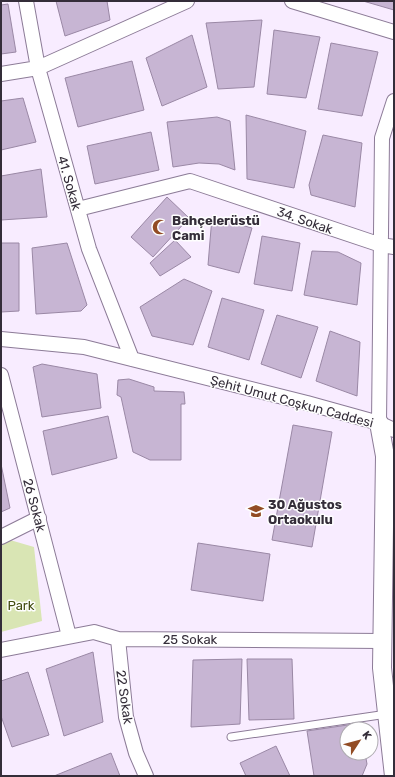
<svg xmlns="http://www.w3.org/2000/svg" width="395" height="777" font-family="Rubik,sans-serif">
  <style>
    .green { fill: #d9e5b4 }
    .building { fill: #c7b5d3; stroke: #9a88a5 }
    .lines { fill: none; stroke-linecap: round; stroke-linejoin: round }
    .service-casing { stroke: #8c7b97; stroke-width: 9 }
    .minor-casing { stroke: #8c7b97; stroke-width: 16 }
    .tertiary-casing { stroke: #8c7b97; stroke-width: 20 }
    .service { stroke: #fff; stroke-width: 7 }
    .minor { stroke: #fff; stroke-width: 14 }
    .tertiary { stroke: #fff; stroke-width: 18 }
    .labels { text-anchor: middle; stroke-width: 3; stroke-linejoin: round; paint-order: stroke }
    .street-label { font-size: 13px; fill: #342d39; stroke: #fefefe }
    .poi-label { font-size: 13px; font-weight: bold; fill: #342d39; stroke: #fefefe; text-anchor: start }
    .park-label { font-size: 13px; fill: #424d10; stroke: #fefefe }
  </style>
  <rect width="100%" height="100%" fill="#f8ecff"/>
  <path class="green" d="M10,540l24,7 8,74 -41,11v-87z"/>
  <path class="building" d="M56,1h51l3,19 -45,16z
    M363,1h31v9z
    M8,4l8,48 -15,2v-49z
    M262,20l-8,67 -36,2 -12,-66z
    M274,30l46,7 -14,61 -39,-4z
    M192,35l15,52 -45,19 -16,-48z
    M331,43l47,9 -16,64 -44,-7z
    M132,61l12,49 -66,17 -13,-49z
    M23,98l13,44 -35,8v-49z
    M246,115l60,16 -12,57 -47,-9z
    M217,117l13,4 5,49 -16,-6 -20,-1 -26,4 -6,-45z
    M151,132l8,38 -64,14 -8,-38z
    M323,135l39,8 -7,64 -44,-12 -2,-10z
    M41,169l6,48 -46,3v-44z
    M167,197l22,21 -36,39 -22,-20z
    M212,217l40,11 -13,45 -31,-8z
    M262,236l38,7 -8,48 -38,-7z
    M175,240l16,17 -31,19 -10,-13z
    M1,243h18v68l-18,1z
    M67,243l20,62 -6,6 -45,3 -4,-66z
    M312,251l26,1 23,11 -4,42 -53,-10z
    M184,279l28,12 -19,54 -41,-9 -12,-29z
    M222,298l42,12 -15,50 -41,-13z
    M277,315l41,12 -17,51 -40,-14z
    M330,331l30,11 -3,54 -41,-15z
    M42,364l55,10 4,34 -59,9 -9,-50z
    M129,379l25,8v4l30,1 1,12h-4v56h-31l-17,-8 -12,-55 -4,-2 1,-15z
    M108,416l9,42 -65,17 -9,-44z
    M293,425l39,7 -20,115 -40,-7z
    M1,464l9,44 -9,4z
    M198,543l72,11 -7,47 -72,-11z
    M93,652l10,70 -39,14 -18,-67z
    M242,659l-2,65 -49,3 2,-67z
    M247,659h45l2,60 -45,1z
    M28,672l21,63 -37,12 -11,-31v-35z
    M361,723l1,6h-15v24h18l2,11 -5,12h-48l-7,-45z
    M276,746l14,30h-44l-6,-13z
    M111,753l9,23h-66z"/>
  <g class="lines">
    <defs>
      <path id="service" d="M231,737l156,-23"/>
      <path id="minor" d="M26,1l12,67 51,181 43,110
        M292,1l102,31
        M1,74l37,-6 149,-67
        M78,209l112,-28 191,64 13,2
        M1,339l83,8 223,56 72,20 15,7
        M1,375l68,261
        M379,423l3,-285 12,-37
        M1,537l38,-19
        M118,639l8,78 10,36 10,23
        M1,650l93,-18 24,7 264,2"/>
      <path id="tertiary" d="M379,423l6,33 -3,212 12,108"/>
    </defs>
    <use href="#service" class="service-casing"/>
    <use href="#minor" class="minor-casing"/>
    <use href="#tertiary" class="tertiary-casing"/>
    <use href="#service" class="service"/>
    <use href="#minor" class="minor"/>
    <use href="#tertiary" class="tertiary"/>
  </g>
  <defs>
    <symbol id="mosque-bare" viewBox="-9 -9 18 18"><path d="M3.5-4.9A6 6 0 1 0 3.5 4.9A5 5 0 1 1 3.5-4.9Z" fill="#924c24" stroke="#fefefe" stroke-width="2.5" paint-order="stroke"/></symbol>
    <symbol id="school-bare" viewBox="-9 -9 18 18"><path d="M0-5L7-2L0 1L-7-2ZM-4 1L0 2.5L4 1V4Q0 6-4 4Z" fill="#924c24" stroke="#fefefe" stroke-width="2.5" paint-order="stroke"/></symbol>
  </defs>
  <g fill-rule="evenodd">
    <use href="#mosque-bare" x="149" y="216" width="22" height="22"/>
    <use href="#school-bare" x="245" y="500" width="22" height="22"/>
  </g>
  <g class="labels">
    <g class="street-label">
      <text transform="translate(70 183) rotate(74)" y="5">41. Sokak</text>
      <text transform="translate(305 220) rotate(19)" y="5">34. Sokak</text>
      <text transform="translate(292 401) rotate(15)" y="5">Şehit Umut Coşkun Caddesi</text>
      <text transform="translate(35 505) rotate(75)" y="5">26 Sokak</text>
      <text x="190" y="644">25 Sokak</text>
      <text transform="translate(125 697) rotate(82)" y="5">22 Sokak</text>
    </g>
    <g class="poi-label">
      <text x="172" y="225">Bahçelerüstü<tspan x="172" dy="15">Cami</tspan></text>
      <text x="268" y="509">30 Ağustos<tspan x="268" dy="15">Ortaokulu</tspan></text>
    </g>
    <g class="park-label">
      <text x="21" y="610">Park</text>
    </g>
  </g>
  <rect width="395" height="777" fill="none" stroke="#342d39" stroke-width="4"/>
  <g transform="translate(359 741) rotate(54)"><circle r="19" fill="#fefefe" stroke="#adaaaf"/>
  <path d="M0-3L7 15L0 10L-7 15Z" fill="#924c24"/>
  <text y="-6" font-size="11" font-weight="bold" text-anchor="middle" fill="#342d39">K</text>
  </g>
</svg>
